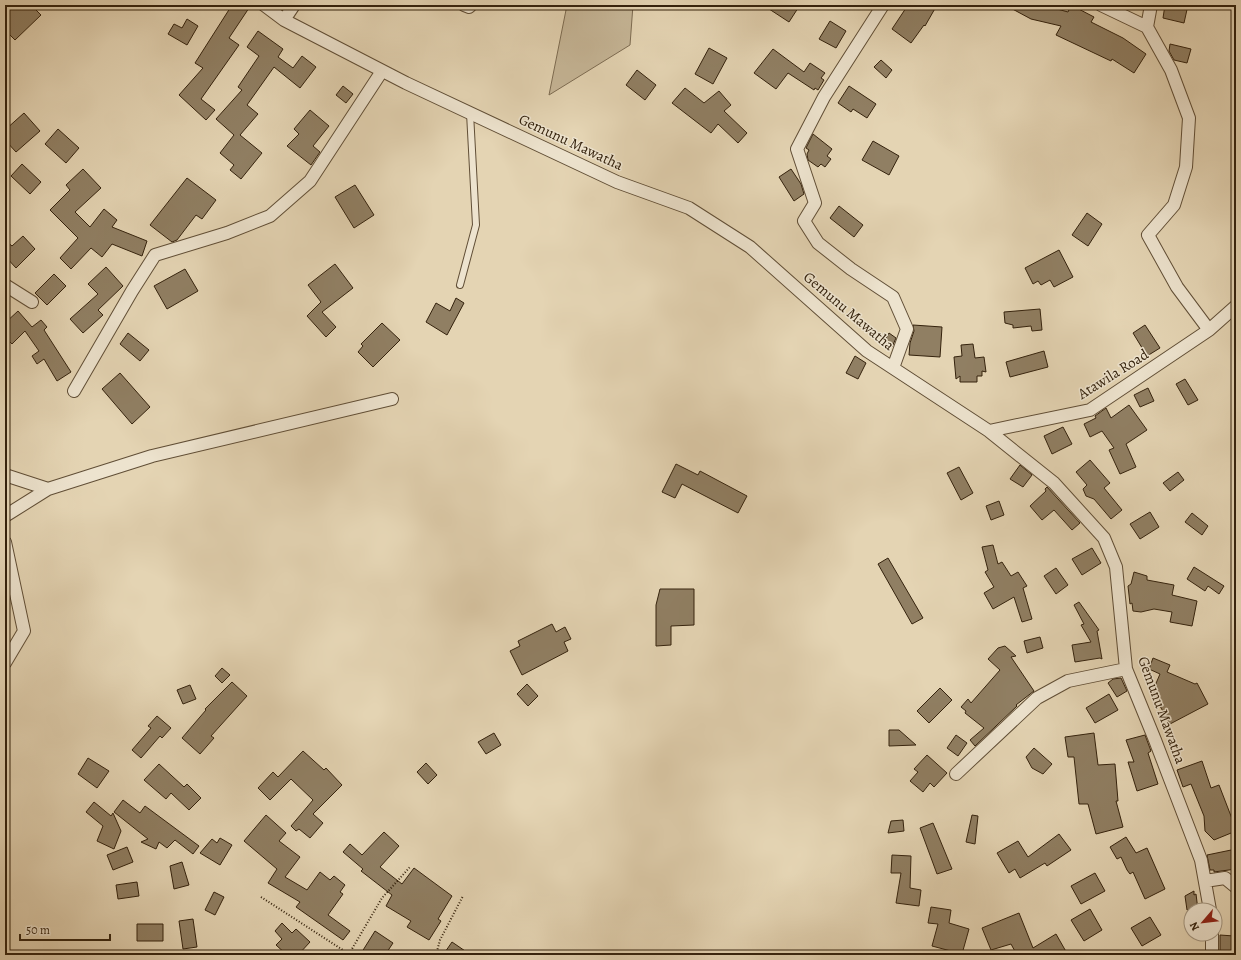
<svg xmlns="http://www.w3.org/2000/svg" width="1241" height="960" font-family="Alegreya,serif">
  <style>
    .green { fill: #c6b697; stroke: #7d6c52 }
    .building { fill: #907f63; stroke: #34220d }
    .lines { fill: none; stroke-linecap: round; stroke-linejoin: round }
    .service-casing { stroke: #604e36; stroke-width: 8 }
    .minor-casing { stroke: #604e36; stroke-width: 14 }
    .path { stroke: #34220d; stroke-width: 2; stroke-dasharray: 1 2; stroke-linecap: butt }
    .service { stroke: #ede3ce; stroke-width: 6 }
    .minor { stroke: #ede3ce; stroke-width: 12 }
    .labels { text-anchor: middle; stroke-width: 3; stroke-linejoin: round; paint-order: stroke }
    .street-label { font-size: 15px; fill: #34220d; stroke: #ede3ce }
  </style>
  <rect width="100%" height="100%" fill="#e4d4b3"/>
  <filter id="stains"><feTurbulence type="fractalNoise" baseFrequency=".005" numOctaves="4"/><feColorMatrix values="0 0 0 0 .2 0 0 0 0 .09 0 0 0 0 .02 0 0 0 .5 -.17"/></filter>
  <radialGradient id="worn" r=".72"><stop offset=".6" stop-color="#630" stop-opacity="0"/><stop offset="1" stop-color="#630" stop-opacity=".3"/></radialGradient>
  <path class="green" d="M567,5h66l-3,40 -81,50z"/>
  <path class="building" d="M12,5h19l10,10 -26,25 -10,-10v-19z
    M232,5h19l-22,33 10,7 -38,54 14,11 -9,10 -27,-25 24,-27 -8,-5z
    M763,5h37l-11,17z
    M908,5h29l-12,21 -1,-1 -13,18 -19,-14z
    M1005,5h38l25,7 3,-7 23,12 -3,5 32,16 23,16 -12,19 -22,-14 -1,2 -55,-26 5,-9 -30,-7z
    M1165,5h23l-4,18 -21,-5z
    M187,19l11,7 -11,19 -19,-11 6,-10 8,4z
    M830,21l16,10 -10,17 -17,-9z
    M258,31l25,18 -5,8 15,11 9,-12 14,11 -16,21 -26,-21 -27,38 11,9 -18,21 22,18 -21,26 -11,-9 4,-5 -14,-12 14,-18 -18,-16 26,-29 -4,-3 21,-31 -12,-9z
    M1170,44l21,5 -4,14 -13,-3 -5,-9z
    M709,48l18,10 -14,26 -18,-10z
    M773,49l31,23 6,-9 15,10 -4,5 3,2 -6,10 -3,-2 -1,2 -26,-17 -12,16 -22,-16z
    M881,60l11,10 -6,8 -12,-11z
    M637,70l19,15 -11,15 -19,-15z
    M343,86l10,8 -7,9 -10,-8z
    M849,86l27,18 -9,14 -14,-9 -2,3 -13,-9z
    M685,88l19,15 15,-12 12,14 -7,6 23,22 -9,10 -20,-19 -7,9 -39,-30z
    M310,110l19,16 -16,20 7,6 -9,13 -24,-19 12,-12 -5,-5z
    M24,113l16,18 -24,21 -11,-12v-10z
    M58,129l21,19 -13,15 -21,-19z
    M813,134l19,15 -5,7 4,3 -6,8 -4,-3 -3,3 -10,-7 -1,-6 2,-4 -3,-2z
    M873,141l26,15 -10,19 -27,-15z
    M22,164l19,18 -11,12 -19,-18z
    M83,169l18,19 -26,24 15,15 14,-18 13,11 -5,7 35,14 -5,15 -30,-12 -10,13 -11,-9 -20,21 -11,-11 18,-20 -28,-28 20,-20 -4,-5z
    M791,169l10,15 3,10 -10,7 -15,-24z
    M187,178l29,22 -14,19 -6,-4 -19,25 -5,2 -22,-17z
    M355,185l19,30 -20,13 -19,-31z
    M839,206l24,19 -9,12 -24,-19z
    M1087,213l15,11 -14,22 -16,-11z
    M23,236l12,13 -19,19 -11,-12v-16l7,6z
    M1059,250l14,27 -19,10 -4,-7 -9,5 -3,-4 -5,3 -8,-16z
    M335,264l18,24 -31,24 14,15 -10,10 -19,-21 14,-14 -13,-17z
    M106,267l17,19 -25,24 5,5 -20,18 -13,-14 28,-25 -10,-10z
    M185,269l13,22 -31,18 -13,-23z
    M54,274l12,12 -19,19 -12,-12z
    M456,298l8,5 -17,32 -21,-13 10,-19 14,8z
    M1040,309l2,21 -10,1 -1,-5 -18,2v-3l-8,-2 -1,-11z
    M18,311l14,16 9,-7 6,7 -3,3 27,42 -14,9 -13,-22 -7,5 -5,-8 7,-5 -14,-20 -13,13 -7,-7v-14z
    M382,323l18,17 -27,27 -15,-15 5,-6 -2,-2z
    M913,325l29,2 -2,30 -31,-2 1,-12 4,-12z
    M1145,325l15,23 -13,8 -14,-23z
    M128,333l21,17 -9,11 -20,-17z
    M889,333l7,5 -4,9 -8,-5z
    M973,344l2,14 9,-1 2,15 -4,-1v5h-5v6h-17v-6l-4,3 -2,-22 8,-1 -1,-11z
    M1044,351l4,16 -38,10 -4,-15z
    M855,356l11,7 -8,16 -12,-6z
    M120,373l30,34 -18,17 -30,-35z
    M1185,379l13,21 -10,5 -12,-21z
    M1148,388l6,13 -14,6 -6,-12z
    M1129,405l18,25 -21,14 10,23 -16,7 -11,-24 5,-2 -12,-17 -12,6 -6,-13 12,-6 -1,-2 11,-8 5,10z
    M1063,427l9,17 -20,10 -8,-18z
    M1090,460l20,23 -6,5 18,22 -11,9 -17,-20 -8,-3 -3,-7 4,-4 -11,-13z
    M676,464l22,11 2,-4 47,25 -9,17 -56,-29 -7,14 -13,-6z
    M1020,465l12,10 -9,12 -13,-8z
    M959,467l14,26 -12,7 -14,-27z
    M1178,472l6,8 -14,11 -7,-8z
    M1047,487l33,36 -8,7 -18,-20 -12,10 -12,-14 16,-15 -1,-2z
    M999,501l5,14 -13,5 -5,-14z
    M1150,512l9,15 -19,12 -10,-15z
    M1192,513l16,13 -6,9 -17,-13z
    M993,545l5,19 4,-2 9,14 7,-4 9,14 -4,2 9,31 -10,3 -8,-25 -21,12 -9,-16 10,-6 -9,-15 3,-2 -6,-23z
    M1092,548l9,15 -19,12 -10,-16z
    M888,558l35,60 -11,6 -34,-60z
    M1194,567l30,19 -5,8 -11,-8 -3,5 -18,-12z
    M1056,568l12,17 -12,9 -12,-18z
    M1134,572l13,4v4l27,5 -2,10 25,6 -5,25 -22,-4 2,-10 -18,-3 -13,3 -8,-1 -1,-8 -2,1 -2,-18 3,-2z
    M660,589h34v36l-23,1v19l-15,1v-41z
    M1079,602l20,28 -2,1 5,28 -2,-1 -25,4 -3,-17 19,-3 -10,-17 3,-1 -10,-19z
    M552,624l4,8 9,-5 6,12 -7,3 4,9 -46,24 -12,-24 10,-5 -2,-5z
    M1040,637l3,11 -16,5 -3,-12z
    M1005,646l11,10 -5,1 23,34 -18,14 1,1 -42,40 -5,-6 14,-12 -19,-15 1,-2 -5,-4 7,-8 3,4 29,-33 -12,-11 10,-11z
    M1153,658l17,7 -3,7 28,12 2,-1 11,21 -38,20 -19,-34 3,-2 6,-14 -11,-5z
    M222,668l8,7 -8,8 -7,-7z
    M1121,678l6,13 -10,6 -9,-14 5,-4z
    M232,682l15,14 -36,40 3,2 -14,16 -18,-16 24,-28 -1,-1z
    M527,684l11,12 -10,10 -11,-12z
    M190,685l6,14 -13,5 -6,-14z
    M940,688l12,12 -23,23 -12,-12z
    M1109,694l9,16 -23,13 -9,-15z
    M157,716l14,12 -9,10 -2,-2 -19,22 -9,-8 19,-22 -3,-2z
    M889,730h10l17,15 -27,1z
    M494,733l7,12 -15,9 -8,-12z
    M1094,733l4,32 17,-1 3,37h-2l7,26 -27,7 -8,-30h-9l-5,-47h-6l-3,-20z
    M956,735l11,8 -9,13 -11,-8z
    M1145,735l6,16 -3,2 10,31 -21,7 -9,-29h6l-8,-22z
    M1034,748l18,16 -9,10 -11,-6 -6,-11z
    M303,751l21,19 2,-2 16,17 -29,29 10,9 -13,15 -11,-9 -3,2 -5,-5 22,-26 -22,-21 -21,21 -12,-12 15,-16 5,5z
    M927,755l20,18 -13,14 -4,-4 -7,9 -13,-11 8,-9 -4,-3z
    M88,758l21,13 -12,17 -19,-14z
    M1202,761l9,27 8,-3 17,44v2l-22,9 -9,-9 -1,-15 -13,-32 -8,3 -6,-17z
    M426,763l11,12 -9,9 -11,-12z
    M159,764l25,23 3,-3 14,14 -12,12 -18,-17 -5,6 -22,-19z
    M123,800l17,13 5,-7 54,40 -6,8 -18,-14 -8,8 -8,-6 -3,7 -15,-7 7,-3 -34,-27z
    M94,802l17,14 2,-3 8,18 -7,18 -17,-8 6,-15 -17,-14z
    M266,815l20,18 -7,8 21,16 -15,20 22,13 13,-18 10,8 4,-4 11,9 -5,7 3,2 -15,21 22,16 -7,9 -47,-33 4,-5 -32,-19 9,-14 -33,-28z
    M972,815l6,1 -3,28 -9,-2z
    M903,820l1,11 -16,2 3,-12z
    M933,823l19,46 -15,5 -17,-46z
    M384,832l15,14 -19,21 22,17 12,-16 38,28 -14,23 3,2 -12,19 -22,-13 4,-6 -25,-15 6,-11 -31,-24 2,-2 -20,-17 7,-8 12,11z
    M1059,834l12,16 -24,16 -2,-3 -25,15 -5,-9 -6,4 -12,-20 21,-12 10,16z
    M1126,837l10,16 11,-5 18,41 -20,10 -12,-27 -3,2 -3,-4 -6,-13 -4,2 -7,-12z
    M220,838l12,7 -12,20 -20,-12 12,-14 5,4z
    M127,847l6,15 -20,8 -6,-15z
    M1236,849v20l-22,3v-2h-4l-3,-15z
    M892,855l19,1 -1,32 11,2 -2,16 -23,-3 5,-30h-10z
    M182,862l7,23 -15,4 -4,-23z
    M1095,873l10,18 -24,13 -10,-18z
    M137,882l2,14 -21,3 -2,-14z
    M1194,891v4l2,-1 2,16h-11l-2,-14z
    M214,892l10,5 -9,18 -10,-5z
    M931,907l20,3 -2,13 20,6 -7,25 -30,-8 6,-22 -10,-1z
    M1090,909l12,21 -18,11 -13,-21z
    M1019,913l14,35 23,-14 12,21h-51l-6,-11 -20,6 -9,-22z
    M1150,917l11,18 -19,11 -11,-18z
    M193,919l4,28 -14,2 -4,-28z
    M282,923l10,10 4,-4 14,13 -12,13h-11l-11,-10 6,-6 -7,-8z
    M137,924h26v17h-26z
    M375,931l18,12 -8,12h-25z
    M1220,935l14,1 -1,19h-13z
    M452,942l19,13h-28z"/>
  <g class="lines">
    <defs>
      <path id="service" d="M460,285l16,-60 -6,-112"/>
      <path id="minor" d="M264,5l20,15 122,63 211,99 72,26 61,39 117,104 122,80 65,52 50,55 12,29 10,102 29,71 46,120 9,50
        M464,5l5,2 2,-2
        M883,5l-59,92 -27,52 18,54 -11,18 14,22 33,26 42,28 14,32 -14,39
        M1101,5l46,22
        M1151,5l-4,22 24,43 18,48 -3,49 -12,38 -26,30 29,52 32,43
        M284,20l10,-15
        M5,285l27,17
        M74,391l58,-100 23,-36 72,-22 43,-17 40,-35 72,-110
        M989,431l101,-21 119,-80 27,-24
        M5,475l43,14 104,-33 240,-57
        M5,516l43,-27
        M5,542l19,89 -19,32
        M956,774l81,-76 31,-17 58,-12
        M1205,881l20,-3 11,9
        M1212,934v21"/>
    </defs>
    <use href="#service" class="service-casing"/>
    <use href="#minor" class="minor-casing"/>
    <path class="path" d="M261,897l88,57 33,-56 28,-31
      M436,955l4,-15 23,-44"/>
    <use href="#service" class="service"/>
    <use href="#minor" class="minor"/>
  </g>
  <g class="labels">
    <g class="street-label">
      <text transform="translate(571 142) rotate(25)" y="5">Gemunu Mawatha</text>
      <text transform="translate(849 311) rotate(40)" y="5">Gemunu Mawatha</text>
      <text transform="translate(1113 374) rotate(-32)" y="5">Atawila Road</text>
      <text transform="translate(1162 710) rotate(70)" y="5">Gemunu Mawatha</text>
    </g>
  </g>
  <rect width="1241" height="960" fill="none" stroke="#e4d4b3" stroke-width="20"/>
  <rect x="6" y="6" width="1229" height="948" fill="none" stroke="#34220d" stroke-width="2"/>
  <rect x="10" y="10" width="1221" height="940" fill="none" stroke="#34220d"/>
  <g transform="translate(1203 922) rotate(242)"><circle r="19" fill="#ede3ce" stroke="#a39681"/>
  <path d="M0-3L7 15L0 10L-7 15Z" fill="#8f2418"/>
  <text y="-6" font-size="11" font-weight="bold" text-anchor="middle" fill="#34220d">N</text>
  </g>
  <path d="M20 934v6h90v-6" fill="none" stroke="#34220d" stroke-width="2"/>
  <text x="26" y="934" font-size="12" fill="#34220d" stroke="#ede3ce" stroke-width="3" paint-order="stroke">50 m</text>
  <rect width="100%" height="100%" filter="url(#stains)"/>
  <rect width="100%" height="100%" fill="url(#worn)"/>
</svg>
